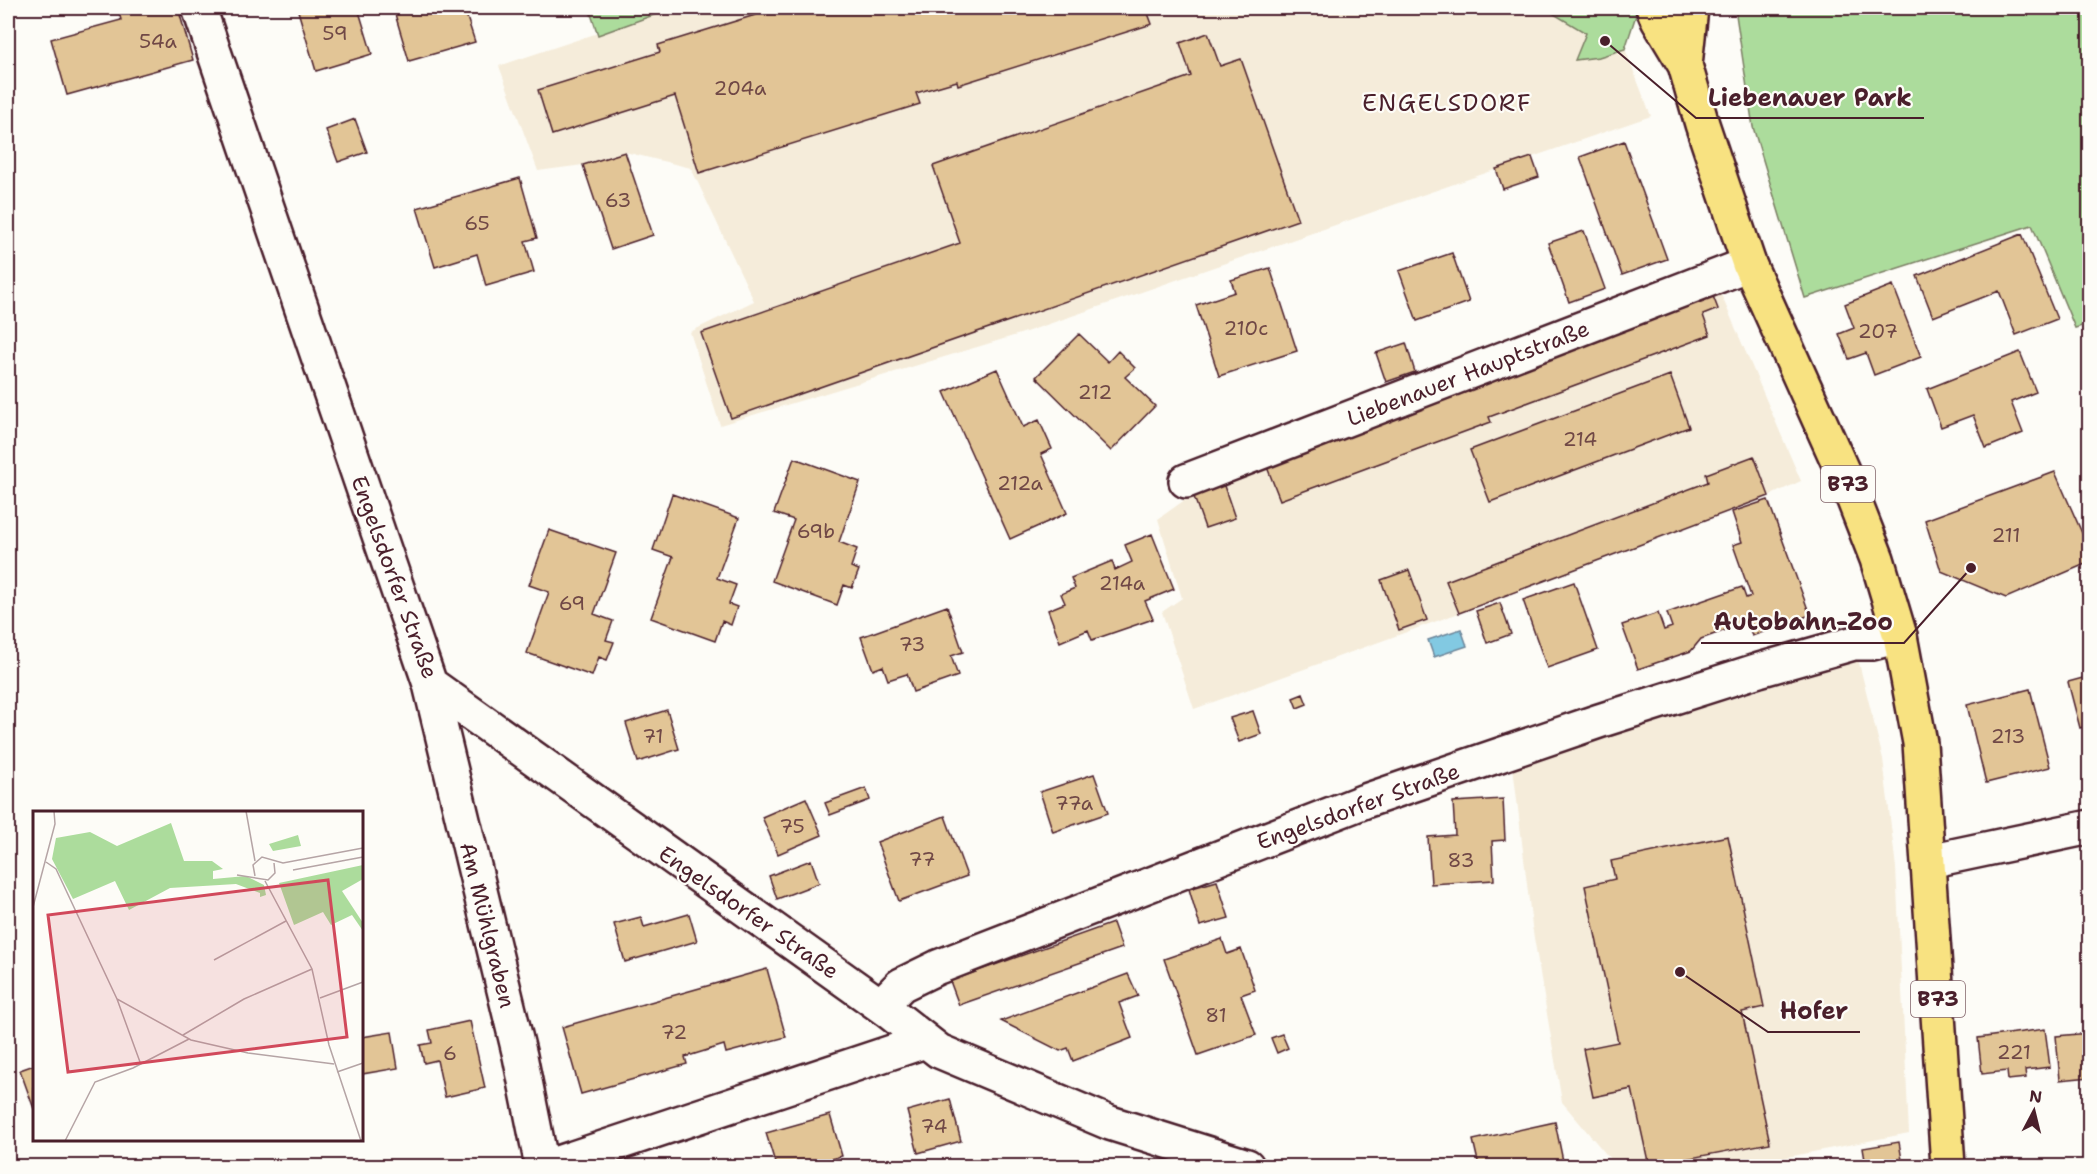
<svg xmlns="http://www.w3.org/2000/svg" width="2097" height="1174" font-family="'Shantell Sans',sans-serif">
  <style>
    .built { fill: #f5ecda }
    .green { fill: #acdc9c; stroke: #7b7e64; stroke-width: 1.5 }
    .water { fill: #82c9e2; stroke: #6c8599; stroke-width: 1.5 }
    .building { fill: #e2c596; stroke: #4a1f2b; stroke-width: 1.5 }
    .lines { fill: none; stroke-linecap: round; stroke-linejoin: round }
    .minor-casing { stroke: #4a1f2b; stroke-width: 38 }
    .primary-casing { stroke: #4a1f2b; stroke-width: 38 }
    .minor { stroke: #fdfcf7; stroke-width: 33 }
    .primary { stroke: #f8e281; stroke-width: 33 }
    .labels { text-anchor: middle; stroke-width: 4.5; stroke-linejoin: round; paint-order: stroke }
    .number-label { font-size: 20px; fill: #704846 }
    .shield { fill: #fdfcf7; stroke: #806168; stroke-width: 1.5 }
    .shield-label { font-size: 21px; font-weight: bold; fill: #4a1f2b }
    .street-label { font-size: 22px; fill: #4a1f2b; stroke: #fdfcf7 }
    .neighbourhood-label { font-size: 24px; letter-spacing: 1.5px; fill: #4a1f2b; stroke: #fdfcf7 }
    .inset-road { fill: none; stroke: #b5a4a5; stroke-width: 1.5 }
    .view { fill: #d1495b; fill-opacity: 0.15; stroke: #d1495b; stroke-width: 3 }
    .inset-edge { fill: none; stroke: #4a1f2b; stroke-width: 3 }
    .leader { fill: none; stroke: #4a1f2b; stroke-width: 2 }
    .callout-dot { fill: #4a1f2b; stroke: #fdfcf7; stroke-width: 2 }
    .callout-label { font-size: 24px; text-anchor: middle; font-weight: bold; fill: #4a1f2b; stroke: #fdfcf7; stroke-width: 4.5; stroke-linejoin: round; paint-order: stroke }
  </style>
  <rect width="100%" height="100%" fill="#fdfcf7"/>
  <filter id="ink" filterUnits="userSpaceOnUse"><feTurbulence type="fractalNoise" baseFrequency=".0167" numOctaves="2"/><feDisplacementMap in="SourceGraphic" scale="12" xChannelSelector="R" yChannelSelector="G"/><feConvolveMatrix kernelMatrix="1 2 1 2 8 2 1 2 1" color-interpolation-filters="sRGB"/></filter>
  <g filter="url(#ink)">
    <path class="built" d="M673,8h871l42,25 -10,27 23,-3 26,-8 26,67 -631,218 -300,91 -30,-93 64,-31 -63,-133 -66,-16 -42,13 -45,6 -39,-105z
      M1720,292l81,189 -32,15 -310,117 -265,96 -32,-97 20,-14 -24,-79 35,-25 72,-32z
      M1858,659l25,100 13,109 13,265 -167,33h-126l-54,-64 -30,-176 -19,-159z"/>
    <path class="green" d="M589,8h84l-75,27z
      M1544,8h93l1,1 -13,40 -26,8 -24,3 11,-27z
      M1735,8h354v316l-14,4 -43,-103 -227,73 -52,-171z"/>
    <path class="water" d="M1461,629l6,17 -33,11 -6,-17z"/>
    <path class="building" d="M118,8h60l15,52 -126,35 -16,-56 70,-19z
      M308,8h50l14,46 -56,17 -18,-60z
      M403,8h61l11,34 -66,19 -14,-47 9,-2z
      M778,8h368l6,16 -194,61 -1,-4 -41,12 4,11 -221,69 -24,-77 -123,39 -14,-45 122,-38 -2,-7z
      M1208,33l12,33 21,-7 57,161 -567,198 -30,-85 259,-90 -27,-77 258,-90 -11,-33z
      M355,119l12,33 -29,10 -12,-32z
      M1624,141l43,118 -45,16 -42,-118z
      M625,152l28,83 -42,14 -28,-84z
      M1532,157l7,20 -36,12 -7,-20z
      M520,178l17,60 -12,3 9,31 -48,14 -9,-32 -42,13 -18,-59z
      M1584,231l21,58 -36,13 -21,-59z
      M2022,234l35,85 -41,16 -17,-44 -66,26 -16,-41z
      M1452,253l17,49 -52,19 -18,-50z
      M1270,268l27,83 -78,25 -23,-71 39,-13 -4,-12z
      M1893,285l28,72 -47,18 -8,-22 -17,6 -10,-25 15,-6 -9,-24z
      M1713,296l5,13 -15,6 7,20 -221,82 2,5 -211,78 -15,-38z
      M1079,334l29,28 10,-11 17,17 -10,9 30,29 -44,45 -75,-74z
      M1406,343l9,29 -29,10 -10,-29z
      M2020,352l16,40 -25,10 12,31 -37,15 -13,-33 -32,12 -14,-38z
      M997,369l26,58 16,-7 13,29 -11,5 26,59 -57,26 -66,-147z
      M1670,375l19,52 -199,75 -20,-52z
      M1754,456l15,40 -310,117 -13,-32 262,-99 -2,-8z
      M794,458l66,24 -21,60 18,7 -6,18 8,3 -7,18 -8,-3 -7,20 -65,-24 22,-61 -20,-7z
      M2055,472l35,79v11l-84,36 -65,-27 -16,-51z
      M1223,483l12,35 -30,10 -12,-34z
      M672,494l67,24 -22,60 19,7 -7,19 8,3 -6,18 -9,-4 -7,20 -64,-23 22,-61 -20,-7z
      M1768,500l42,115 -58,21 -4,-14 -47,17 -10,12 -53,18 -16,-44 36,-12 6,17 8,-3 -5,-14 75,-26 4,11 5,-2 -18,-51 9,-3 -10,-30z
      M549,530l67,23 -22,61 19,7 -7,19 8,2 -7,18 -8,-3 -7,19 -65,-23 22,-61 -20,-7z
      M1152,534l22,55 -29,12 8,18 -61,21 -4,-10 -28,12 -12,-32 17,-7 -4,-9 14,-6 -4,-10 41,-17 3,9 17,-8 -7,-17z
      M1409,570l18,50 -28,10 -18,-50z
      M1574,582l24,68 -51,18 -24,-68z
      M1500,603l11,31 -24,9 -11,-32z
      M947,606l16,46 -12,4 7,20 -45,16 -6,-18 -19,6 -5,-14 -10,4 -12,-33z
      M2090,676v49l-10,3 -12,-46z
      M2030,689l20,78 -64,16 -19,-78z
      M1303,694l4,10 -10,4 -4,-10z
      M667,710l12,39 -41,13 -12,-39z
      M1253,711l8,23 -22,8 -9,-24z
      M2090,762v18l-5,-17z
      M1094,774l14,39 -55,19 -13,-40z
      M866,788l4,12 -40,15 -5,-12z
      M806,798l16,37 -44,19 -16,-37z
      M1503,799l2,41 -13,1 2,39 -63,4 -3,-47 27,-2 -2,-33z
      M945,816l22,60 -68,25 -22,-59z
      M1728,836l36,171 -22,5 28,131 -121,23 -17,-77 -39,8 -10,-48 35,-7 -33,-156 30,-7 -4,-18z
      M811,860l8,23 -42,16 -8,-23z
      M1217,881l12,37 -29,8 -11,-37z
      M689,914l8,27 -72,21 -11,-38 27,-7 3,10z
      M1113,923l9,25 -163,57 -9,-24z
      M1222,939l5,15 14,-5 14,41 -14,5 15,40 -58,20 -34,-96z
      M767,969l19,68 -60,16 -2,-8 -39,12 2,7 -106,30 -19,-67z
      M1128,974l10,22 -19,7 13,35 -59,23 -5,-13 -8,3 -59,-30z
      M470,1021l15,67 -40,9 -8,-37 -13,3 -4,-18 12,-2 -3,-13z
      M2045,1029l5,38 -25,3 1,8 -18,2 -1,-9 -25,3 -4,-36z
      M392,1032l6,36 -36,6v-37z
      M2090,1033v44l-30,3 -4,-44z
      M1282,1034l6,14 -11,5 -6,-15z
      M34,1065v44l-14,-39z
      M950,1099l11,42 -43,12 -11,-42z
      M830,1115l12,41 -15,4 2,6h-53l-10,-33z
      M1555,1122l9,44h-85l-6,-26z
      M1899,1142l4,24h-37l-3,-18z"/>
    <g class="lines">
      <defs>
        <path id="minor" d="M199,8l231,676 458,327 51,40 171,72 137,43
          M1186,481l563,-217
          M430,684l90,372 22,110
          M1929,861l161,-34
          M888,1011l2,-15 11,-11 37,-18 427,-166 234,-80 160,-51 95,-27h18l28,-7
          M549,1166l376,-125"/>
        <path id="primary" d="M1653,8l5,12 27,45 17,59 47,140 96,213 32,82 23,77 20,107 28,423
          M1685,65l6,-57"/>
      </defs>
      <use href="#minor" class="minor-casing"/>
      <use href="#primary" class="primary-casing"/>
      <use href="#minor" class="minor"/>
      <use href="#primary" class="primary"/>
    </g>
  </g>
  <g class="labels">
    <g class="number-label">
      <text x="335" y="40">59</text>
      <text x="158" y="48">54a</text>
      <text x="740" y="95">204a</text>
      <text x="618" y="207">63</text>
      <text x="477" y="230">65</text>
      <text x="1246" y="335">210c</text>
      <text x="1878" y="338">207</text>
      <text x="1095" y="399">212</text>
      <text x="1580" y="446">214</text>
      <text x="1020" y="490">212a</text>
      <text x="816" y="538">69b</text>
      <text x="2006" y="542">211</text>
      <text x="1122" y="590">214a</text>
      <text x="572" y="610">69</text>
      <text x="912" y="651">73</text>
      <text x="653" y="743">71</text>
      <text x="2008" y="743">213</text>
      <text x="1074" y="810">77a</text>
      <text x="792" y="833">75</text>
      <text x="922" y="866">77</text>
      <text x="1461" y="867">83</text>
      <text x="1216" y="1022">81</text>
      <text x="674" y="1039">72</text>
      <text x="2014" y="1059">221</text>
      <text x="450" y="1060">6</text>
      <text x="934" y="1133">74</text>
    </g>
    <g class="shield">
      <rect x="1821" y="466" width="54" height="36" rx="4.5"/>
      <rect x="1911" y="981" width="54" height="36" rx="4.5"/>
    </g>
    <g class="shield-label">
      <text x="1848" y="491">B73</text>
      <text x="1938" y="1006">B73</text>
    </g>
    <g class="street-label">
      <text transform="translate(1468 373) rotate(-21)" y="8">Liebenauer Hauptstraße</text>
      <text transform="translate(395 577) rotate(70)" y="8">Engelsdorfer Straße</text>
      <text transform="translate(1358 806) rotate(-20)" y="8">Engelsdorfer Straße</text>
      <text transform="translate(749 912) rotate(35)" y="8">Engelsdorfer Straße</text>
      <text transform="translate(488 925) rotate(76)" y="8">Am Mühlgraben</text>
    </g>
    <g class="neighbourhood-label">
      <text x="1447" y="111">ENGELSDORF</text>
    </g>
  </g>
  <g transform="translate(33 811)">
    <rect width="330" height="330" fill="#fdfcf7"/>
    <path d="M138,12l13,38h28l11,8 -10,2v8l33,-3 18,9 2,10 -6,2v-4l-24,-9 -66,4 -41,22 -14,-29 -42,18 -21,-40 4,-21 34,-6 27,14zM265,24l3,11 -28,5 -4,-7zM330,54v14l-21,12 21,32v8l-11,-16 -21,10 -8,-13 -29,13 -15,-42z" fill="#acdc9c"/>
    <path class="inset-road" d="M213,0l9,50M13,51l10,7 61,130 74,41 57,13 86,11M260,59l70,-13M204,64l31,5 7,-7 -1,-10M222,65l-2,-11 9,-8 21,6 80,-15M232,70l47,88 17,76 32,96M0,96l22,-83 -1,-13M181,149l72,-39M287,187l43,-16M84,188l23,63M150,224l61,-36 68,-30M304,261l26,-9M32,330l30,-59 38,-14 56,-29"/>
    <path class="view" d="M295,69l19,157 -279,35 -20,-157z"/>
    <rect width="330" height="330" class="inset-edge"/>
  </g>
  <path class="leader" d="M1605 41L1696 118H1924M1971 568L1904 643H1701M1680 972L1768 1032H1860"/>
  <g class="callout-dot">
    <circle cx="1605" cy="41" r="6"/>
    <circle cx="1971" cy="568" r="6"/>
    <circle cx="1680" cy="972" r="6"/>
  </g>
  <g class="callout-label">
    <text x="1810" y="106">Liebenauer Park</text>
    <text x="1803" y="630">Autobahn-Zoo</text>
    <text x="1814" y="1019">Hofer</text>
  </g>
  <rect width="2097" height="1174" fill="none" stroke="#fdfcf7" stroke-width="30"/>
  <rect x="15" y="15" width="2067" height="1144" fill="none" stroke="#4a1f2b" stroke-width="2" filter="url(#ink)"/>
  <g transform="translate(2034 1111) rotate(7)" stroke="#fdfcf7" stroke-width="4.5" paint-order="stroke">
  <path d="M0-4.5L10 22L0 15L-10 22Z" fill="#4a1f2b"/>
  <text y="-9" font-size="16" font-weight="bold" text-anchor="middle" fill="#4a1f2b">N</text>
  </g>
</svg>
